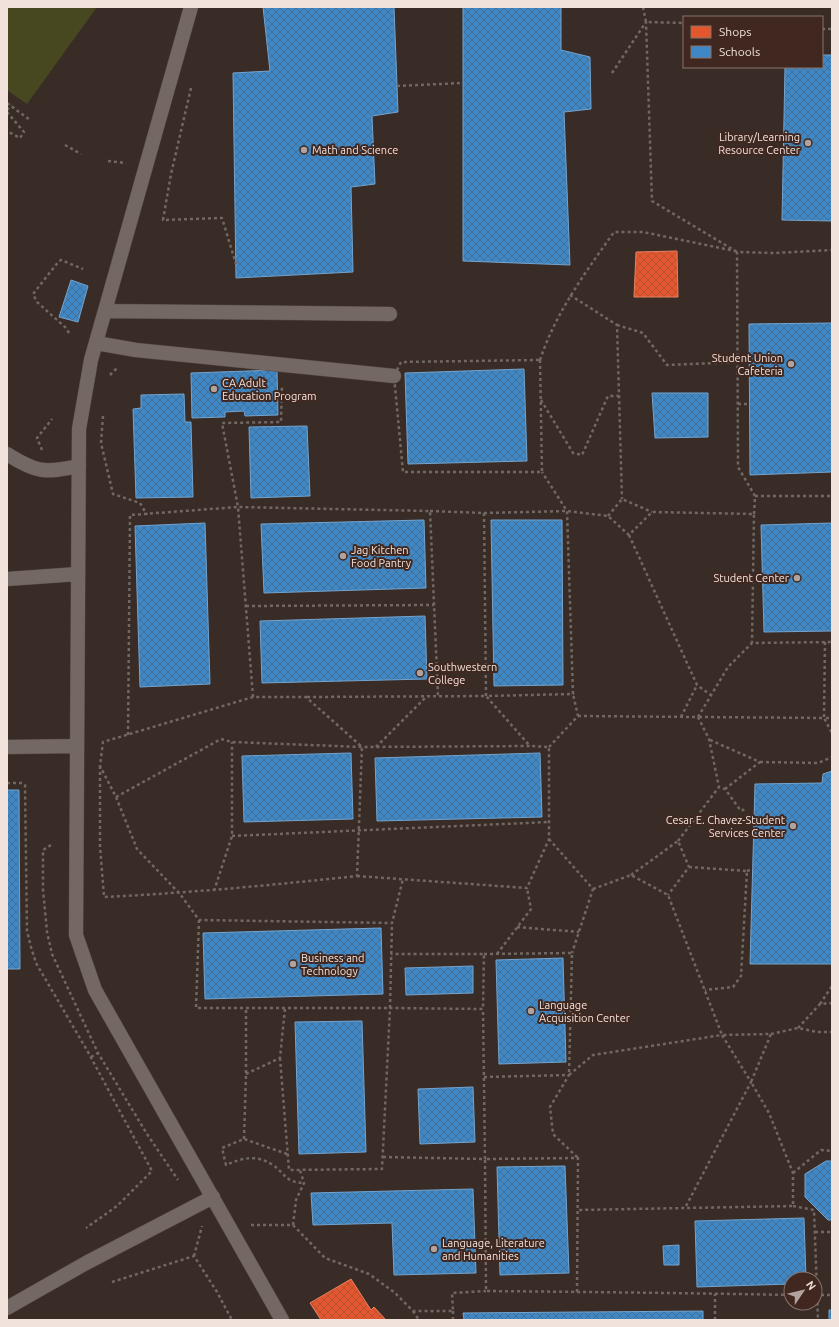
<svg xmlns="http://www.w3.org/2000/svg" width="839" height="1327" font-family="Ubuntu,sans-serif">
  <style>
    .green { fill: #474720 }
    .shops { fill: url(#shops-cross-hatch); stroke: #e88162 }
    .schools { fill: url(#schools-cross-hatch); stroke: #75a3cc }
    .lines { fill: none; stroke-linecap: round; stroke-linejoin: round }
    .service-casing { stroke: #564a45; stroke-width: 15 }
    .path { stroke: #716863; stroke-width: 2.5; stroke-dasharray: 3 3; stroke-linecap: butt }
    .service { stroke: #736863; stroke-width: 14 }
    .poi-dot { fill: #b1a29d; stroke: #402820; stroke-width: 1.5 }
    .labels { text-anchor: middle; stroke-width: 4; stroke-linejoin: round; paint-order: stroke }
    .poi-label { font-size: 11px; fill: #f2e2dc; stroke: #402820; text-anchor: start }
  </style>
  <defs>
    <pattern id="shops-cross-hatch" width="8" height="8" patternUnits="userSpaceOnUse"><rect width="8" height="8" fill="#e4572e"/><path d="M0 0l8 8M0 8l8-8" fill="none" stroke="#b65134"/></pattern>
    <pattern id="schools-cross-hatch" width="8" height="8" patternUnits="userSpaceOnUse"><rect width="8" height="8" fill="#3f88c5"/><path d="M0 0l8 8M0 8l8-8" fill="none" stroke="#427097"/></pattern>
  </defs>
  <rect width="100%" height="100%" fill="#392c27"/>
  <path class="green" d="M7,7h90l-70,97 -20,-14z"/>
  <path class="shops" d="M677,251l1,46h-44l2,-45z
    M351,1279l20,31 3,-3 12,13h-65l-11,-17z"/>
  <path class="schools" d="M263,7h131l4,105 -26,4 3,68 -24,3 2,85 -117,6 -3,-205 37,-2z
    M463,7h98v43l29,7 1,52 -27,3 6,153 -107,-4z
    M822,55h10v166l-50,-1 3,-153h37z
    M71,280l17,6 -10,36 -19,-5z
    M832,323v149l-82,3 -1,-151z
    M524,369l3,92 -119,3 -3,-91z
    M277,370l1,45 -33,1 -1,-5 -19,1v5l-33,1 -1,-45z
    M652,393h56v44l-53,1z
    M184,394l1,28h6l2,75 -57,1 -3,-89 8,-1v-13z
    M307,426l3,70 -59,2 -2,-71z
    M424,520l2,68 -162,5 -3,-69z
    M491,520h71l1,165 -69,1z
    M205,523l5,161 -70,3 -5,-161z
    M832,523v108l-68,1 -3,-107z
    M425,616l2,63 -165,4 -2,-62z
    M351,753l2,66 -109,3 -2,-66z
    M540,753l2,64 -165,4 -2,-63z
    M832,771v193h-82l5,-180 67,-1 1,-9z
    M7,790h12l1,179h-13z
    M381,928l2,66 -178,5 -2,-66z
    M563,958l3,104 -67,2 -3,-104z
    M473,966v27l-67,2 -1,-27z
    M362,1021l4,131 -67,2 -4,-132z
    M473,1087l2,55 -55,2 -2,-55z
    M826,1161h6v59h-4l-23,-23v-23z
    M565,1166l4,107 -69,2 -3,-108z
    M473,1189l3,84 -82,2 -2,-52 -79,2 -2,-32z
    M804,1218l2,61h-15v5l-94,3 -2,-66z
    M679,1245v20h-15l-1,-19z
    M829,1310h3v10h-3z
    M703,1311v9h-239l-1,-7z"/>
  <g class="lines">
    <defs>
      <path id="service" d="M191,7l-100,353 -12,69 -3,506 19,55 187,330
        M105,311l285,3
        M96,343l40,7 258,26
        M7,454c30,19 38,19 72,12
        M7,579l71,-5
        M7,747l70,-1
        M7,1308l79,-45 127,-66"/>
    </defs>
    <use href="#service" class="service-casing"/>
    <path class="path" d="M643,7l3,15 38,1
      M822,29h10
      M612,73l34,-51 6,179 85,51
      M397,86l65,-3
      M191,88l-20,86 -8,46 59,-2 14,46
      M7,103l23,17
      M7,110l4,-5
      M7,112l17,20 -4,6 -13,-7
      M65,145l16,9
      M108,161l18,2
      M570,295l47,30 5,174
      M617,325l26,8 24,32 71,-3
      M69,333l-3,-5 -29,-26 -4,-8 26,-33 2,-1 22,9
      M540,360l2,112h-139l-9,-96 7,-14z
      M540,360c16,-48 45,-87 74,-128h29l92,19
      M110,375l8,-8
      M541,400l32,53 9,2 26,-59h11
      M738,404h12
      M103,416l-2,27 12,51 27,9 7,12
      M42,450l-5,-12 15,-19
      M755,496l-17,-29 -1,-215 38,1 57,-3
      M430,511l54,2 2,183 87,-2 -6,-183 -25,-39
      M484,513l83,-2 41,5 21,19 23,-23 102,2 -2,129
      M754,514l1,-18h77
      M608,516l14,-17 30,13
      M629,535l68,150 14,10
      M246,606l188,-1
      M825,642l-1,76h8
      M253,697l-15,-190 192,4 8,185
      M578,716l120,1 11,22 10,48
      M681,717l16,-32
      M698,717l30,-50 24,-24 80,-1
      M699,717l125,1 8,15
      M128,735l2,-220 108,-8 -16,-84 59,-1 1,-37
      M710,740l50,22 -35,27
      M376,747l51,-51
      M549,747l29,-31 -5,-22
      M760,762l58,1 14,-6
      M100,766v80l4,51c85,-4 169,-12 253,-21l5,-129 -56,-50h-53l-150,45 -3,24 16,31 21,52 43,45 19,26 193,3 11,-44
      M7,783h15l3,2 2,146 4,16 5,16 52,89 64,119 -35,35 -31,22
      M116,797l105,-58 11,3 130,5 168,-1 -44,-50 -180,1
      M232,836l317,-14
      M549,839l44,50 -21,64
      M678,841l41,-54 6,2 16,22 4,-2
      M51,845l-8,5v40l4,42 5,22 46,99 49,81 31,46
      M689,867l58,4 -6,105 -8,11 -28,3
      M747,871l6,-2
      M631,875l47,-34 11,26 -21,28
      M357,876l170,12 22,-49v-92l-19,-1
      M593,889l38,-14 37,20 54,140 49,-1 -20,48 18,31 24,60v33l-108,2
      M214,891l18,-55v-94
      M199,920l-3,88h194l2,-85
      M517,927l62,5
      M484,954l88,-1 -3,122
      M497,954l34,-45 -4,-21
      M820,1004l12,-18
      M798,1028l22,-24 12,-1
      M771,1034l27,-6 19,4h15
      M91,1057l7,-4
      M280,1058l9,112 93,-1 8,-161 93,1 1,-55h-93
      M246,1074l34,-16 5,-50
      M569,1075l24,-20 129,-20 29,47 -66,126 -107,2
      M484,1077l85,-2 -19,32 3,27 25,24
      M244,1139l2,-65v-66
      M287,1154l-43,-15 -22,9 4,17c16,-7 30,-11 47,0 13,9 11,17 31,18
      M383,1157l102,2 -2,-150
      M793,1173l28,-23 11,1
      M793,1206l21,4 4,110
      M251,1225h42l3,-25 8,-17 -4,-13
      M293,1225l32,33 44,16 25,18 19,19h40l-1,-18 34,-2
      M815,1232h17
      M194,1256l8,-30
      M112,1282l82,-26 23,36 15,28
      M577,1292l1,-134 -93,1 1,132c102,1 203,2 305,4
      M815,1295h17
      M413,1311l6,9
      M453,1311v9
      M715,1320v-26"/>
    <use href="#service" class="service"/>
  </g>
  <g class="poi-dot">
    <circle cx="808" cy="143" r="4"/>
    <circle cx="304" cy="150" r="4"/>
    <circle cx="791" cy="364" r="4"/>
    <circle cx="214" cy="389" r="4"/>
    <circle cx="343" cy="556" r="4"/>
    <circle cx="797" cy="578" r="4"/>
    <circle cx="420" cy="673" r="4"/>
    <circle cx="793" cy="826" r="4"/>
    <circle cx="293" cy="964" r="4"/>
    <circle cx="531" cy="1011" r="4"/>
    <circle cx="434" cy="1249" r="4"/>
  </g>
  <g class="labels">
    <g class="poi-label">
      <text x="800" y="141" text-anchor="end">Library/Learning<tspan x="800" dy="13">Resource Center</tspan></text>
      <text x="312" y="154">Math and Science</text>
      <text x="783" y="362" text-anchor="end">Student Union<tspan x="783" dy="13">Cafeteria</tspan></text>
      <text x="222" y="387">CA Adult<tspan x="222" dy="13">Education Program</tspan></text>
      <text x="351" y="554">Jag Kitchen<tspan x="351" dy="13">Food Pantry</tspan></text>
      <text x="789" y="582" text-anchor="end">Student Center</text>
      <text x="428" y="671">Southwestern<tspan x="428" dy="13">College</tspan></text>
      <text x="785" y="824" text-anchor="end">Cesar E. Chavez-Student<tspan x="785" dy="13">Services Center</tspan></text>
      <text x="301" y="962">Business and<tspan x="301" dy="13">Technology</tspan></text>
      <text x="539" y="1009">Language<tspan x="539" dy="13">Acquisition Center</tspan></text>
      <text x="442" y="1247">Language, Literature<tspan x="442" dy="13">and Humanities</tspan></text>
    </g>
  </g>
  <rect width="839" height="1327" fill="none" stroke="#f2e2dc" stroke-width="16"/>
  <rect x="683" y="16" width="140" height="52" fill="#402820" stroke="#87726b"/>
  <rect x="691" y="26" width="20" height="12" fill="#e4572e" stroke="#87726b"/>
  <text x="719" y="36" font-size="12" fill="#f2e2dc">Shops</text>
  <rect x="691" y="46" width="20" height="12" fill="#3f88c5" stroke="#87726b"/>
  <text x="719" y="56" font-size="12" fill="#f2e2dc">Schools</text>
  <g transform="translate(803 1291) rotate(55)"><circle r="19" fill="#402820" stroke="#87726b"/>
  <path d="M0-3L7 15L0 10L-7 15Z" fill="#b1a29d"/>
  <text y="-6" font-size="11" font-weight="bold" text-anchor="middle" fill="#f2e2dc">N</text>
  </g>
</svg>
